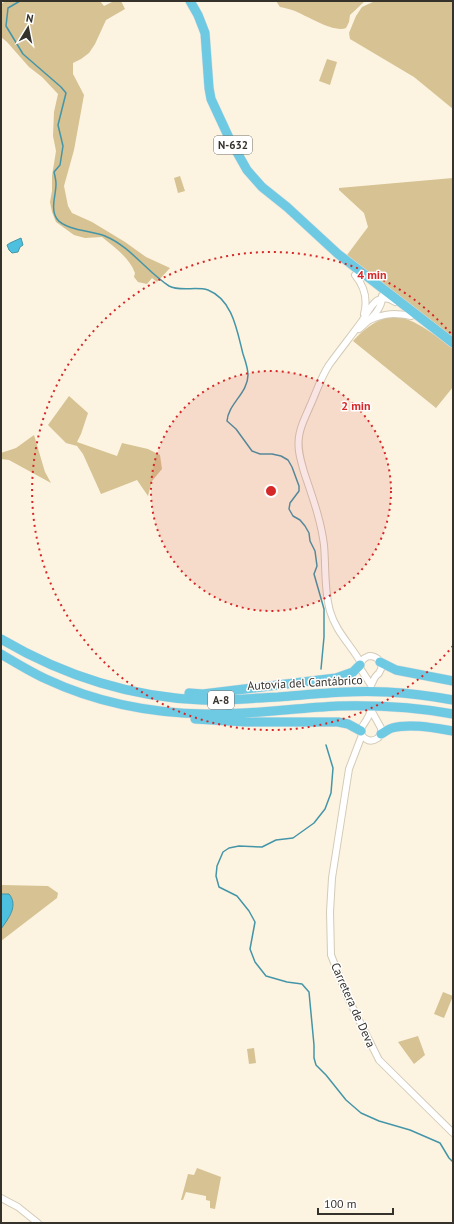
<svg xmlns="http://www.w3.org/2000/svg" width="454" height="1224" font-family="'PT Sans',sans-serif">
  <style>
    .green { fill: #d6c292 }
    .water { fill: #4cc0de; stroke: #4595a8 }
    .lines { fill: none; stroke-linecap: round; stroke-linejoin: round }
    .stream { stroke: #4595a8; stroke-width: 1.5 }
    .minor-casing { stroke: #d3cbb8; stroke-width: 8 }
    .highway-casing { stroke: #dfdedd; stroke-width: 10 }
    .minor { stroke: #fff; stroke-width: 6 }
    .highway { stroke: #6ec9e2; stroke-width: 9 }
    .ring { fill: none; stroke: #d62828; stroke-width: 2; stroke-dasharray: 2 4 }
    .labels { text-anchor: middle; stroke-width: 3; stroke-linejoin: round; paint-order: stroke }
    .shield { fill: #fff; stroke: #72706b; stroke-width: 1 }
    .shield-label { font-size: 11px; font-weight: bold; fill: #35322b }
    .street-label { font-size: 12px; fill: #35322b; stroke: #fff }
    .centre { fill: #d62828; stroke: #fff; stroke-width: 2 }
    .ring-label { font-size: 12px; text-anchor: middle; font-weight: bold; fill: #d62828; stroke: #fff; stroke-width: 3; stroke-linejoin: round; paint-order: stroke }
  </style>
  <rect width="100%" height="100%" fill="#fcf4e1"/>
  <path class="green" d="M6,1h94l4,5 10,-5h7l4,8 -19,11 -11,24 -6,9 -8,6 -8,4v11l11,21 -10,55 -10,36 4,20 4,7 20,9 33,20 21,15 24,11 -13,14 -5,-4 -5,6 -9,-2 -4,-5 1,-4c-6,-16 -20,-25 -33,-36l-17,1 -11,-3 -18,-13 -4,-10 -2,-10 2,-11v-15l4,-25 -3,-15 1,-24 4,-18 -16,-17 -13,-10 -22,-25 -6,-5v-33z
    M276,1h89l-15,14 -1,7 -3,6c-12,5 -39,-12 -51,-17 -5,-2 -10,-3 -15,-4z
    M375,1h78v108l-39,-32 -64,-38 -1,-6 7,-17 6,-9z
    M327,59l10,3 -7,23 -11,-4z
    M180,176l5,15 -7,2 -4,-15z
    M453,178v160l-90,-69 -16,-14 21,-28 -4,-14 -25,-23v-2z
    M394,316c24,4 40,19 59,32v39l-17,21 -83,-67c12,-13 24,-22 41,-25z
    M69,396l19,17 -7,21 -4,8 40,14 5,-13 26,6 12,6 2,14 -10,12 -4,15 -11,-16 -36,14 -18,-40 -6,-8 -11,-3 -18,-18z
    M34,435l11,37 6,11 -42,-23 -8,-1v-6l15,-5z
    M1,885l47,1 10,7 -1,5 -56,43z
    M443,992l10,4 -9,22 -10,-4z
    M418,1036l7,19 -11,9 -16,-22z
    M254,1048l2,15 -7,1 -2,-15z
    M197,1168l24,9 -6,32 -5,-1v-7l-4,-1v-4l-20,-4 -3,8h-2l7,-26 6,1z"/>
  <path class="water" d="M21,238l2,7 -3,2 -2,5 -6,1 -3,-3 -2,-5 3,-2z
    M1,894h8c10,12 -1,25 -8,35z"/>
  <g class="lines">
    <path class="stream" d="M20,1l-12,7 -2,18 17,28 38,33 5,6 -8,32 5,21 -3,19 -6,7c1,4 2,8 2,12 0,11 -6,25 1,35 8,11 35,12 48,17 26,11 41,35 64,50 11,6 27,0 39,4 25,10 29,41 35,64 2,6 5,14 5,21 0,18 -20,29 -21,46l9,8 16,22 8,3h12l9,2 7,4 4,7 7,19v5l-9,12 -1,6 4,7 7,4 5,6 4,7 1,8 5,10 2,15 -3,8 10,35v28l-3,32
      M326,745l7,23 -2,25 -6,16 -11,14 -21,15 -17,2 -14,7 -23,-1 -10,2 -6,4 -6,14 -1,10 3,11 18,9 12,15 6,11 -5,27 5,13 11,14 21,6 15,2 7,8 5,53v13l2,7 10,10 20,25 15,13 18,8 31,9 30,13 9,15 4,4"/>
    <defs>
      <path id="minor" d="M355,275c10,12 13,24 9,39
        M370,320c15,-7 25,-7 41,-4
        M359,329c9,-8 24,-19 23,-33
        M369,656c8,0 16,7 11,15 -3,6 -1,1 -4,5 -2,2 -3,6 -5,9l-11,-17c0,-6 3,-10 9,-12z
        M361,663c-10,-18 -25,-31 -31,-52 -6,-21 -4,-44 -6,-66 -3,-25 -12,-49 -20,-73 -3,-11 -7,-23 -5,-35 1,-11 7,-21 11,-31 6,-13 11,-29 19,-41 11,-15 22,-29 33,-44 8,-12 15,-31 33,-19
        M371,710l10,18v6l-3,4c-3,2 -8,4 -12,1 -11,-7 -2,-14 1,-20 2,-3 3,-6 4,-9z
        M362,735l-13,34 -17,109 -2,34 1,43 17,43 31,62 74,73
        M1,1198l17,9 20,16"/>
      <path id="highway" d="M190,1l8,14 7,18 4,55 2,11 19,41 17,30 15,17 25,20 51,47 115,89
        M1,639c63,37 128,58 201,61 25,1 51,-2 76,-3 36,-3 73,-7 109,-5 22,1 44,4 66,8
        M1,654c15,9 30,18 45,25 49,23 105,34 159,35 45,1 89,-6 133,-8 39,-1 77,1 115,8
        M380,662l16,8 57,11
        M189,693l14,1 133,-16 17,-6 7,-7
        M195,719l51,3h92l10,2 13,7
        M381,734c4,-2 7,-5 11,-6 18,-5 43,0 61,3"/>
    </defs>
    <use href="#minor" class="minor-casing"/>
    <use href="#highway" class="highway-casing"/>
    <use href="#minor" class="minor"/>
    <use href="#highway" class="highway"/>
  </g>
  <circle cx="271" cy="491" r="120" fill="#d62828" fill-opacity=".12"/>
  <g class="ring">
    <circle cx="271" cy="491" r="120"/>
    <path d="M453 646A239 239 0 1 1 453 336"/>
  </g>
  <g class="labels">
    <g class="shield">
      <rect x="214" y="136" width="38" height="18" rx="3"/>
      <rect x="208" y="691" width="26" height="18" rx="3"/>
    </g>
    <g class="shield-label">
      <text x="233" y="149">N-632</text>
      <text x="221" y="704">A-8</text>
    </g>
    <g class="street-label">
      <text transform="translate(305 683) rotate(-3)" y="4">Autovía del Cantábrico</text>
      <text transform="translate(353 1005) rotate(66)" y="4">Carretera de Deva</text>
    </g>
  </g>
  <circle cx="271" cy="491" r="6" class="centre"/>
  <g class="ring-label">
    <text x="372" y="279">4 min</text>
    <text x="356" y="410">2 min</text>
  </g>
  <rect width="454" height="1224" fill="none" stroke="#35322b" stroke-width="4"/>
  <g transform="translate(28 28) rotate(10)" stroke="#ffffff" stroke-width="3" paint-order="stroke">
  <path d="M0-3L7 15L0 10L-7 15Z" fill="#35322b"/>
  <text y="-6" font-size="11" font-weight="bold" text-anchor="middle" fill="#35322b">N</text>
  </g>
  <path d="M318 1208v6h75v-6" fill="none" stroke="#35322b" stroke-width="2"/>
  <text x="324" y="1208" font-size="12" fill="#35322b" stroke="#ffffff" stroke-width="3" paint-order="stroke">100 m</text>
</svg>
